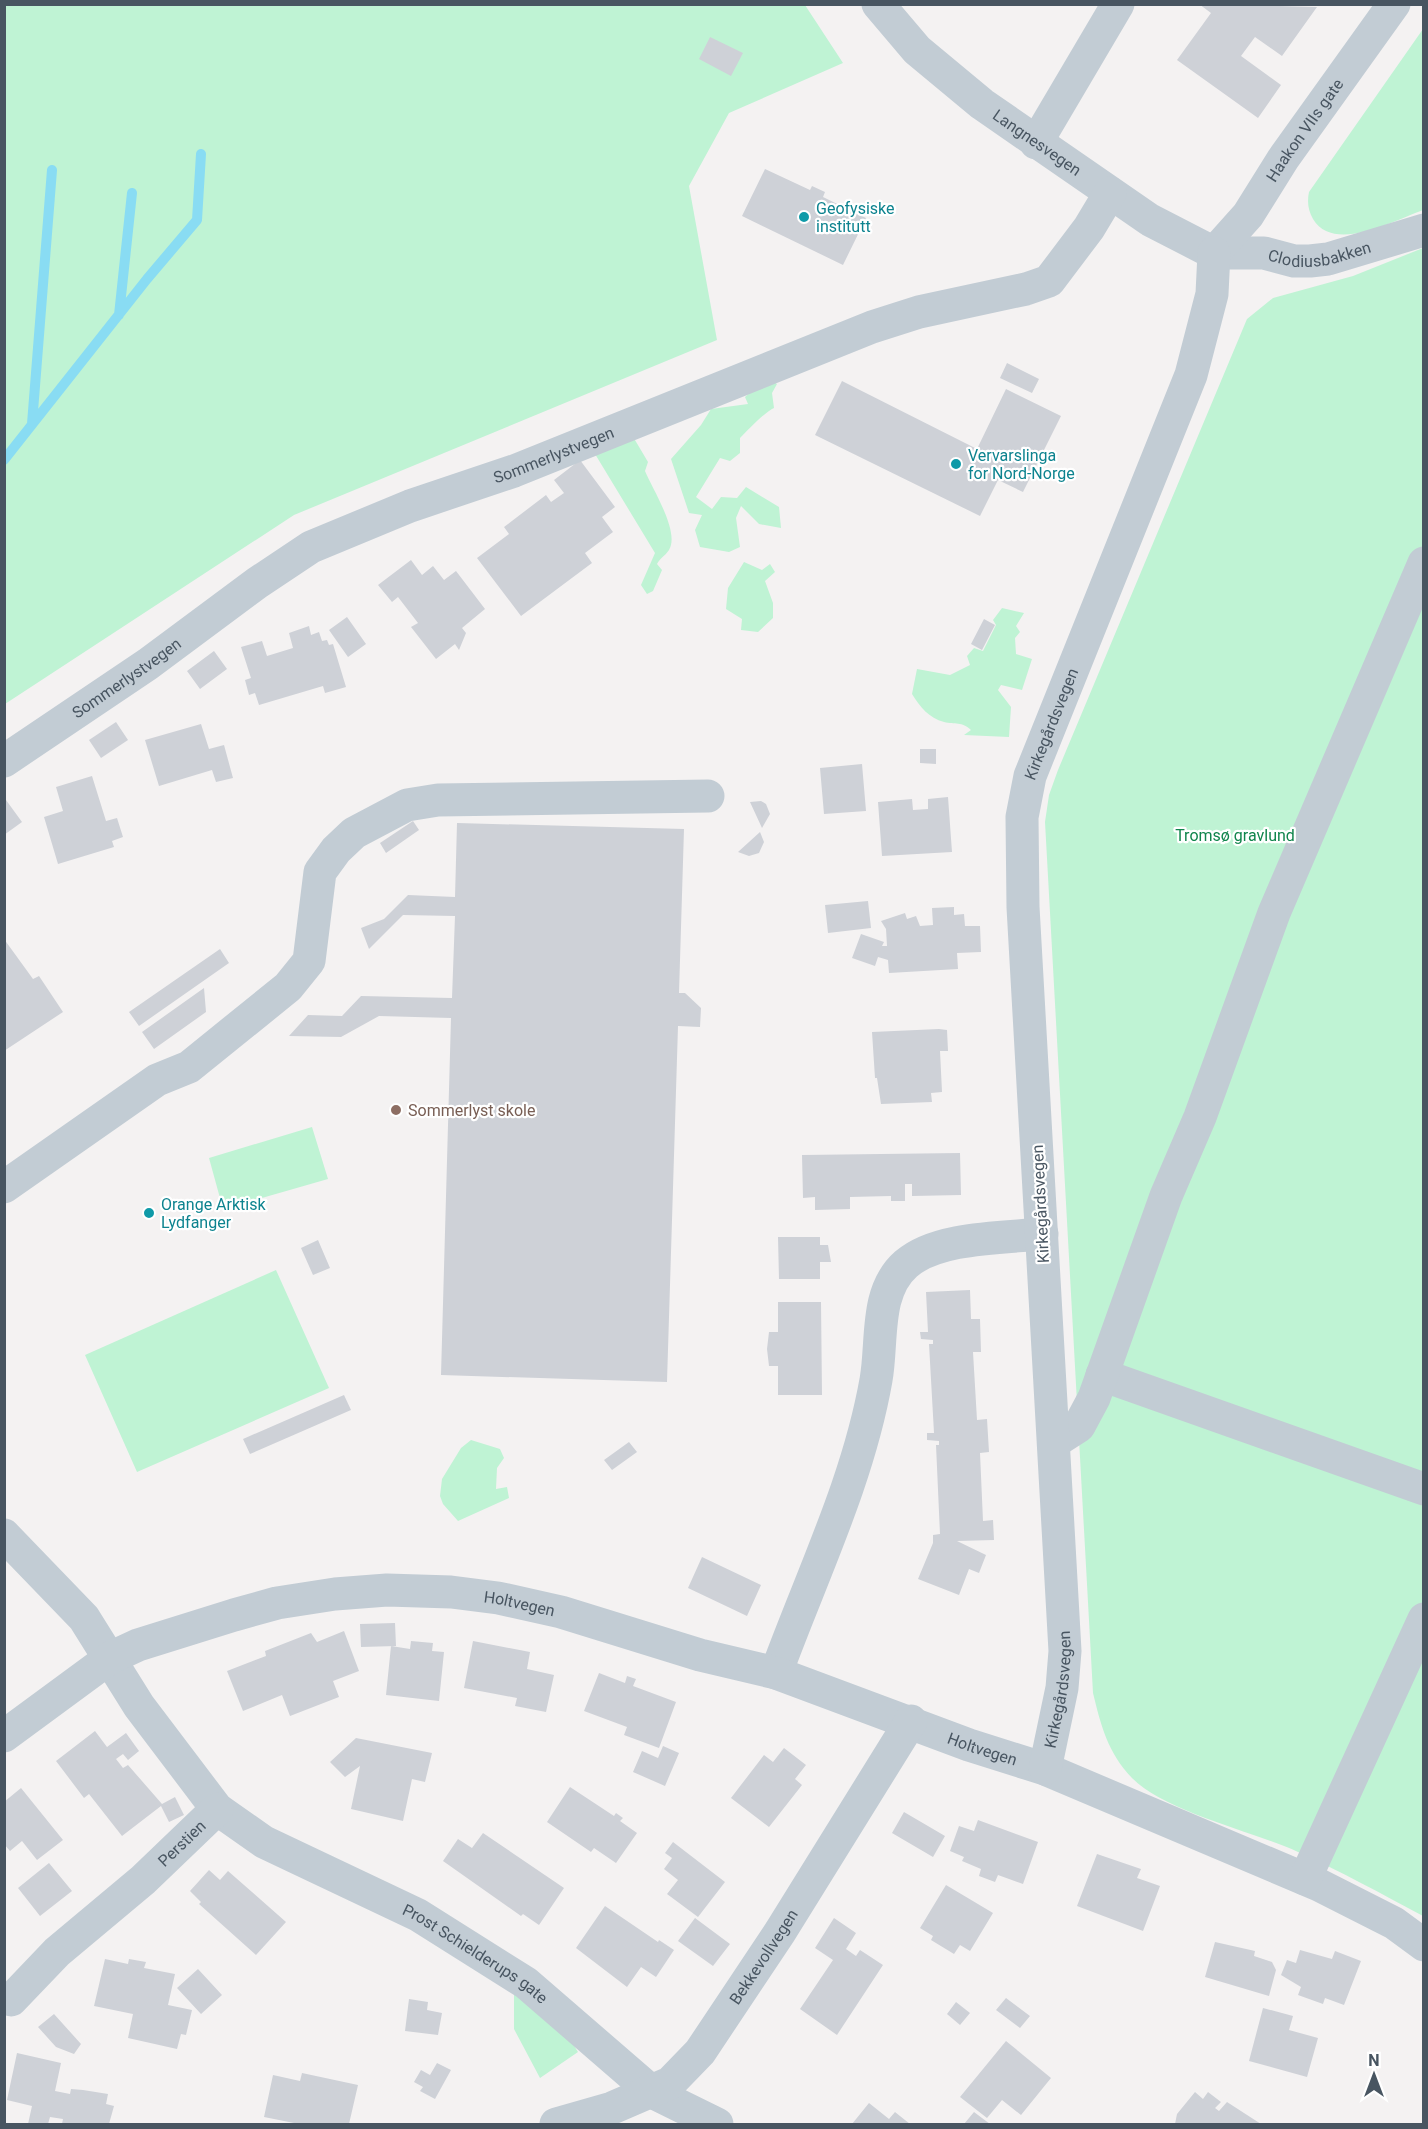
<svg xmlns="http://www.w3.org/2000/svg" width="1428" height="2129" font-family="Roboto,sans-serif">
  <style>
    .green { fill: #bff3d4 }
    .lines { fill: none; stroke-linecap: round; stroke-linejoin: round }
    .stream { stroke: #89dcf3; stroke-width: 10 }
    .building { fill: #ced1d7 }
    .minor { stroke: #c2ccd4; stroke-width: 33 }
    .culture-dot { fill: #0f9aa8; stroke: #fff; stroke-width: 2 }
    .education-dot { fill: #8d6e63; stroke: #fff; stroke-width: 2 }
    .labels { text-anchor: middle; stroke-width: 4.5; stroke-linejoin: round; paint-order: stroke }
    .street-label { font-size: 16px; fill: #485561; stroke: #fff }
    .culture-label { font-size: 16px; fill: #0d838f; stroke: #fff; text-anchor: start }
    .park-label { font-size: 16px; fill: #10854c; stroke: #fff }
    .education-label { font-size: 16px; fill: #785e54; stroke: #fff; text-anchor: start }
  </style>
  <rect width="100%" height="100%" fill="#f4f2f2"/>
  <path class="green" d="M4,5h801l38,58 -114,50 -40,73 28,154 -423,175 -289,189z
    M1423,29v181c-28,10 -89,44 -110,9 -5,-9 -6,-17 -4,-27z
    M1423,248v1668c-41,-22 -83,-45 -125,-64 -46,-21 -132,-40 -166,-74 -24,-25 -31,-52 -39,-85l-48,-871 4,-27 9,-25 189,-451 26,-21 80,-22z
    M767,378l10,6 -5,9 2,15c-8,3 -26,22 -34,30v15l-10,8 -10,-3 -24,39 16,12 9,-12 16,1 9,-11 33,20 2,21 -22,-4 -18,-18 -5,12 4,29 -11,5 -29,-5 -5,-17 7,-15 -13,-2 -18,-54 30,-34 10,-16 37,-5 -3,-7z
    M632,435l16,27 -3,9c8,19 35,61 24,79 -4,6 -9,8 -12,14l5,6 -9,21 -6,3 -6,-9 14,-32 -63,-104z
    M744,562l18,8 8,-6 5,8 -10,9 8,22v15l-15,14 -17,-2 1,-11 -16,-10 2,-21z
    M1002,608l22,5 -8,13 4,6 -5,6 1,16 16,5 -10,31 -21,-5 -3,5 13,17 -2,30 -45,-2 7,-5c-9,-9 -16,-5 -27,-8 -15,-4 -24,-15 -32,-28l5,-25 33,6 20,-10 -3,-9 7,-8 9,3 13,-26 -3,-5z
    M312,1127l16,52 -105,30 -14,-51z
    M276,1270l53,118 -192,84 -52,-117z
    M471,1440l29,9 4,9 -7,10 -1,21 11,-2 2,11 -51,23 -15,-17 -3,-8 2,-17 19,-31z
    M514,1994l46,29 18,29 -38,26 -26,-49z"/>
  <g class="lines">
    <path class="stream" d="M119,315l13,-122
      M32,424l20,-254
      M4,460l143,-181 50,-59 4,-66"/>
  </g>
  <path class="building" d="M1199,4l118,3 -35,49 -27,-19 -14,19 40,29 -23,33 -81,-58 34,-47z
    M710,37l33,16 -12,23 -32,-17z
    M765,169l45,21 2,-4 13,6 -2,5 43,21 -23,47 -101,-49z
    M1007,363l32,16 -7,14 -32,-15z
    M842,381l135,68 29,-60 55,27 -38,76 -25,-12 -18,36 -165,-81z
    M580,460l35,47 -13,10 11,15 -28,21 7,10 -71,53 -44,-58 32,-24 -5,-7 42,-32 5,7 13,-9 -10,-13z
    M411,560l11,15 11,-9 11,14 12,-9 29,38 -23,19 4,5 -7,17 -4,-6 -19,15 -25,-32 7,-4 -20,-26 -6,5 -14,-17z
    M347,617l19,27 -18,13 -19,-27z
    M984,619l11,6 -13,25 -11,-6z
    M309,626l2,9 8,-3 3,9 5,-1 2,5 4,-1 13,43 -21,6 -2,-7 -64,19 -4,-12 -6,2 -4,-15 6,-2 -10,-31 21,-6 5,15 26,-8 -4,-15z
    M214,651l13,18 -27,20 -13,-18z
    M116,722l12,18 -27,18 -12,-18z
    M201,724l8,25 15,-4 9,33 -17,4 -4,-12 -53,16 -14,-46z
    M920,749h16v15l-16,-1z
    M862,764l4,47 -42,3 -4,-46z
    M92,776l14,45 11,-3 6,19 -11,4 2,6 -56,17 -14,-47 19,-6 -7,-24z
    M948,797l4,55 -70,4 -4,-54 34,-3 1,11 15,-1v-10z
    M6,800l16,22 -18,13v-33z
    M761,801l5,3 4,10 -8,14 -12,-26z
    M413,821l6,9 -33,23 -6,-10z
    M457,823l227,6 -5,164h6l16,15 -1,19 -22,-1 -11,356 -226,-7 10,-357 -72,-2 -38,21 -52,-1 19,-21 34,1 19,-20 91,2 3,-82 -52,-1 -34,34 -8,-21 23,-9 24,-24 47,2z
    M760,832l4,10 -5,11 -10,3 -11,-4z
    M868,901l3,27 -43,5 -3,-28z
    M954,907v8l10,-1 1,12h15l1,26 -24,1 1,16 -69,4 -1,-13 -10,-3 -3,9 -23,-8 9,-24 23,8 -2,4h5l-1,-17 -5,-8 24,-8 2,6 9,-3 4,10 13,-1 -1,-17z
    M4,939l29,40 6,-3 24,36 -59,39z
    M220,949l9,14 -90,63 -10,-14z
    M204,988l2,24 -52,37 -12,-17z
    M939,1029l8,1 1,21h-8l2,41 -11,1 1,9 -51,2 -4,-26h-2l-3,-46z
    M960,1153l1,42 -49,1v-12h-7v17h-14v-5l-41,1v12l-35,1v-13l-12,1 -1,-43z
    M778,1237h42v8h8l3,17h-11v17h-41z
    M318,1240l12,28 -17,7 -12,-27z
    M970,1290l1,29h9l1,33h-8l4,68 10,-1 2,33 -9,1 3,68 10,-1 1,20 -37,1 29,14 -7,18 -10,-4 -10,26 -41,-16 15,-36v-8l7,-1 -4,-89h3v-4l-12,-1v-7h7l-5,-89h4v-4l-12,-1 -1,-7h8l-2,-40z
    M778,1302h43l1,93h-44v-29h-9l-2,-17 2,-17h9z
    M344,1395l7,15 -101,44 -7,-15z
    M629,1442l8,10 -25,18 -8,-10z
    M702,1557l59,28 -14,31 -59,-28z
    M395,1623l1,23 -35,1 -1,-23z
    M344,1631l15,40 -26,10 6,16 -49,19 -8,-21 -39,16 -16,-40 39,-15 -1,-5 46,-18 6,9z
    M411,1641l22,2 -1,8 12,1 -5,49 -53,-6 5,-49 19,3z
    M473,1641l57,11 -3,17 27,6 -8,37 -31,-6 2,-8 -53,-10z
    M599,1673l26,10 2,-7 9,3 -3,7 43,16 -17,46 -35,-13 3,-8 -43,-16z
    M95,1731l12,16 19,-14 13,18 -11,9 -5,-6 -7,5 7,9 5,-3 34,39 13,-7 9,18 -15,7 -8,-16 -39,30 -33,-42 -5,4 -28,-37z
    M356,1738l76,15 -7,29 -13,-3 -9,42 -52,-12 9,-43 -15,11 -15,-15z
    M663,1746l16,7 -14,33 -32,-14 9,-21 16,7z
    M784,1748l22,17 -11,14 7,6 -33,42 -38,-29 33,-43 9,7z
    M570,1787l44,29 2,-3 7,5 -3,3 17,12 -21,30 -22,-15 -3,4 -44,-30z
    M21,1788l42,52 -26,20 -15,-19 -12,10 -6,-7v-42z
    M904,1812l41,24 -12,21 -41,-24z
    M978,1820l60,22 -15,42 -25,-9 -3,7 -16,-6 2,-7 -19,-8 2,-4 -14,-6 9,-25 15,5z
    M483,1833l81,55 -25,37 -16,-11 -2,2 -78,-55 15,-22 14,9z
    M673,1842l52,40 -27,35 -31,-23 11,-14 -14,-11 8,-11 -7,-5z
    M1097,1854l44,15 -4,9 23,8 -17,45 -66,-25z
    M49,1863l23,28 -32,25 -22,-28z
    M209,1870l11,10 8,-9 58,51 -30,33 -57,-51 2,-2 -11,-11z
    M946,1885l47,28 -23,38 -10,-6 -6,9 -23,-14 2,-4 -13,-8z
    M605,1906l53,36 1,-2 15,10 -18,27 -15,-10 -14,20 -51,-39z
    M695,1918l35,26 -17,22 -35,-25z
    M834,1918l22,15 -10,16 10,7 4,-6 23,15 -46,70 -37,-26 33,-49 -18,-12z
    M1215,1942l40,9 -1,5 18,6 4,8 -7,26 -64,-19z
    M1300,1950l32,9 3,-8 26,10 -17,44 -19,-7 -2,6 -25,-9 3,-8 -20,-12 6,-15 9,3z
    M105,1959l23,5 1,-5 17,3 -2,6 31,6 -7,31 24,5 -6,25 -5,-1 -4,15 -49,-11 5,-24 -39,-8z
    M198,1969l24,26 -21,19 -24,-26z
    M1006,1998l24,18 -10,12 -24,-18z
    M409,1999l19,3 -1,8 15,3 -4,22 -33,-4z
    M956,2002l14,11 -10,12 -13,-11z
    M1263,2008l30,8 -4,14 29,8 -11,39 -58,-16z
    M54,2014l27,30 -7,10 -18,-7 -18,-20z
    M1006,2041l45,37 -30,37 -19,-15 -15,18 -27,-21z
    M17,2053l44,10 -6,28 15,3 1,-5 12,1 25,4 -2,10 8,2 -5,18h-47l1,-5 -13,-2 -2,7h-20l4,-18 -25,-6z
    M437,2063l14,7 -16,29 -15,-8 3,-4 -9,-5 7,-12 9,5z
    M302,2073l56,12 -9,39h-50l-35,-7 9,-42 27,6z
    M1195,2092l8,7 5,-7 13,10 -6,6 4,3 8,-9 34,22h-86l2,-10z
    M869,2103l20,16 6,-7 15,12h-58z
    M974,2112l16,12h-26z"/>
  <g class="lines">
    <g class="minor">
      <path id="s1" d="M878,4l39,46 65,54 168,116 64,33h50l30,8h16l18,-2 96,-29"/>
      <path d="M1036,143l82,-139"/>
      <path id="s2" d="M1214,253l34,-38 35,-56 111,-155"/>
      <path id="s3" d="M4,761l144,-97 109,-81 54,-36 99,-41 104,-35 358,-144 47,-15 107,-23 23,-8 40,-53 21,-35"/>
      <path d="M4,1187l153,-107 32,-13 99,-80 21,-26 11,-89 16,-22 18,-17 53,-28 31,-5 270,-4"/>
      <path d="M1102,1375l322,114"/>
      <path d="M1054,1442l25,-16 15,-28 72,-202 34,-79 74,-204 150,-350"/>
      <path id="s4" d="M4,1535l80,83 55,88 78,103 47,33 154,73 108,68 126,109 65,32"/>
      <path d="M776,1673c35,-96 82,-191 100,-293 7,-38 -2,-88 30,-116 31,-27 96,-26 136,-30"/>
      <path id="s5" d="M4,1736l106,-78 28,-13 96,-30 43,-12 58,-9 52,-4 64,2 47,6 63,14 139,43 76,18 193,72 76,24 274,116 75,38 30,22"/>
      <path id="s6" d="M1045,1769l17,-81 3,-37 -42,-744 -1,-90 8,-41 161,-401 21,-81 2,-41"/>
      <path d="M1305,1879l119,-260"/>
      <path id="s7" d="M11,2000l46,-48 86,-72 74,-71"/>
      <path id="s8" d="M556,2124l56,-16 58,-25 30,-31 80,-120 131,-211"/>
    </g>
  </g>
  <g class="culture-dot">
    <circle cx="804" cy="217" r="6"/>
    <circle cx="956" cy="464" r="6"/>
    <circle cx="149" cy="1213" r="6"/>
  </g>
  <circle class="education-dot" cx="396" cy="1110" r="6"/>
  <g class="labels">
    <g class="street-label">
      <text dy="6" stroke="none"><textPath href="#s2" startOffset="153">Haakon VIIs gate</textPath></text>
      <text dy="6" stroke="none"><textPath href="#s1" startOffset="212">Langnesvegen</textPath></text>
      <text dy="6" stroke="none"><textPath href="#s1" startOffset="528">Clodiusbakken</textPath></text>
      <text dy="6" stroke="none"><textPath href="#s3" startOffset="634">Sommerlystvegen</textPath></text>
      <text dy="6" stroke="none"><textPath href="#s3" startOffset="148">Sommerlystvegen</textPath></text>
      <text dy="6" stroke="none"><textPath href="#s6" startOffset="1053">Kirkegårdsvegen</textPath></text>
      <text transform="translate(1040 1204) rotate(-93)" y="6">Kirkegårdsvegen</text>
      <text dy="6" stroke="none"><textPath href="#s5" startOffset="552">Holtvegen</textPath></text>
      <text dy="6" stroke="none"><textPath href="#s6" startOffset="81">Kirkegårdsvegen</textPath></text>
      <text dy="6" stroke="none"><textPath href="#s5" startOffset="1038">Holtvegen</textPath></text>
      <text dy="6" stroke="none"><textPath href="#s7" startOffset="232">Perstien</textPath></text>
      <text dy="6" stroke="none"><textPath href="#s4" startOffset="645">Prost Schielderups gate</textPath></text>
      <text dy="6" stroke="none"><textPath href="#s8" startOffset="279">Bekkevollvegen</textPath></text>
    </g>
    <g class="culture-label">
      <text x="816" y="214">Geofysiske<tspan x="816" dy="18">institutt</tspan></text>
      <text x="968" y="461">Vervarslinga<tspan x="968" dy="18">for Nord-Norge</tspan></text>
      <text x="161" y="1210">Orange Arktisk<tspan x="161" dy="18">Lydfanger</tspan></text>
    </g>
    <g class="park-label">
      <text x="1235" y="841">Tromsø gravlund</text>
    </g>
    <g class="education-label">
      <text x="408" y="1116">Sommerlyst skole</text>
    </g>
  </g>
  <rect width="1428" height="2129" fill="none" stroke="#485561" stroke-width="12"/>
  <g transform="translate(1374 2075)" stroke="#ffffff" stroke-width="4.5" paint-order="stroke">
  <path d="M0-4.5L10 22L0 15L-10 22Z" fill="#485561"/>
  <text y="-9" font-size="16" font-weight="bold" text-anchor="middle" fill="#485561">N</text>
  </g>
</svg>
